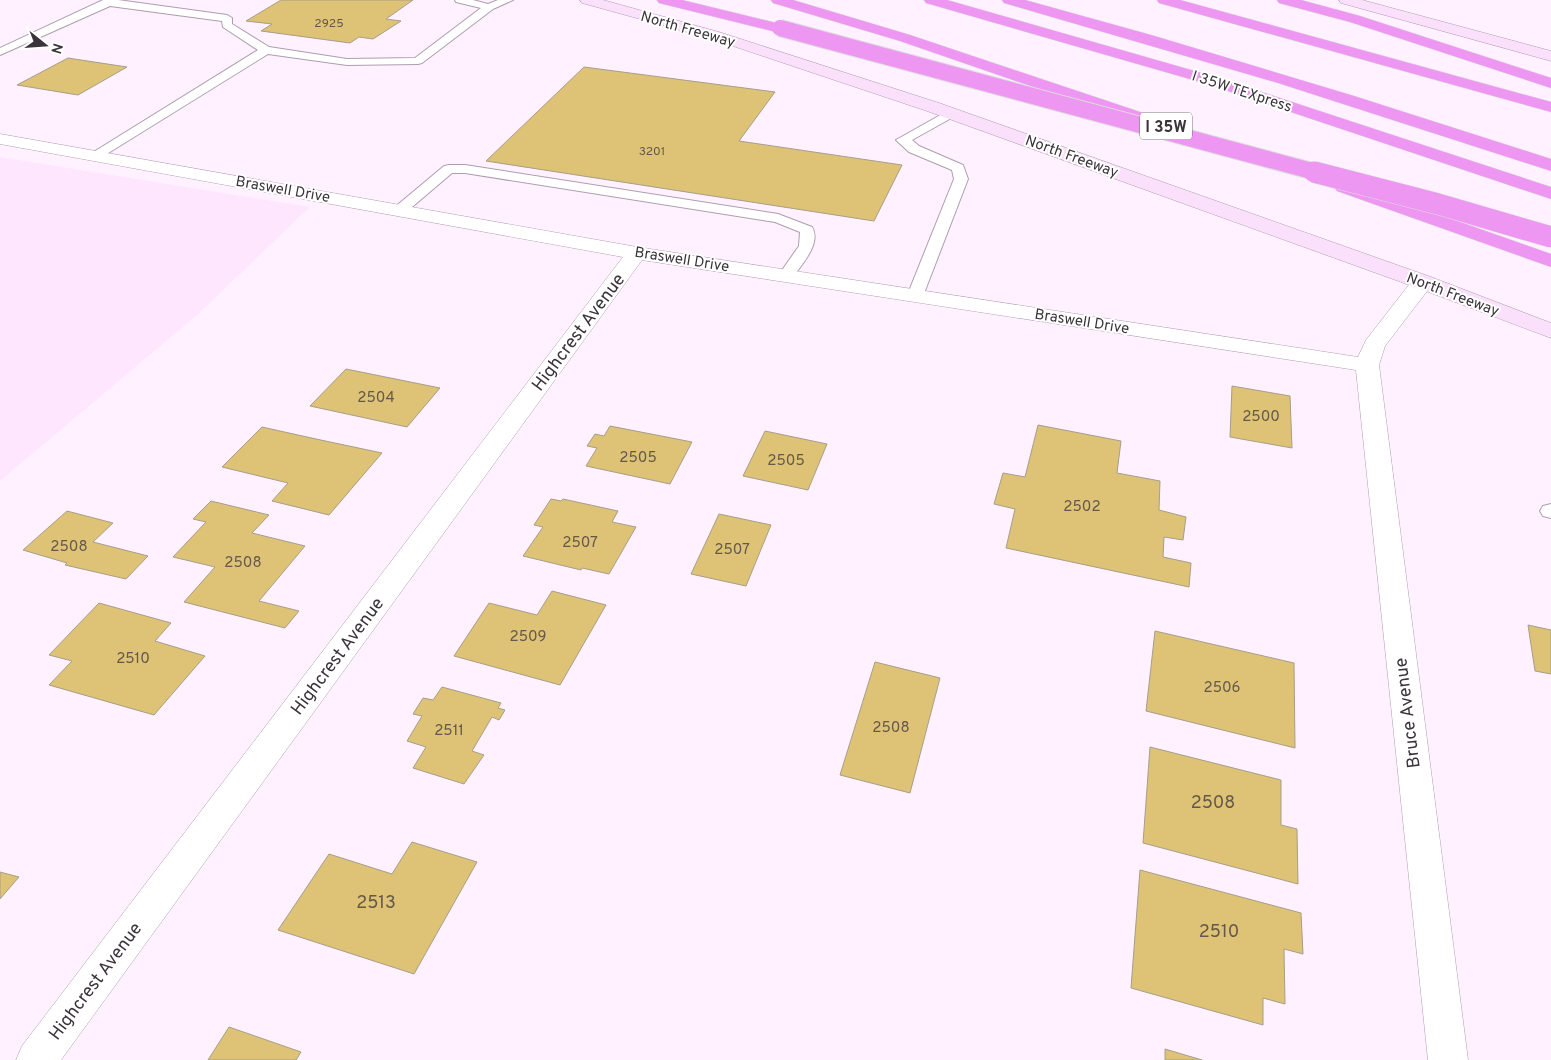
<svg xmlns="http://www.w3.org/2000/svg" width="1551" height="1060" font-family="Overpass,sans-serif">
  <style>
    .built { fill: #fee7fe }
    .building { fill: #dec275; stroke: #a59e8b }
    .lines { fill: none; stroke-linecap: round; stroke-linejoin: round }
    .lane-casing { stroke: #ad9eae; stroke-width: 2 }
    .street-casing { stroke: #ad9eae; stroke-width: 1 }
    .secondary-casing { stroke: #ad9eae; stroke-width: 1 }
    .highway-casing { stroke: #dcdbdc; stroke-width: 1 }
    .lane { fill: #fff; fill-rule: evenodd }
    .street { fill: #fff; fill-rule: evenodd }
    .secondary { fill: #fae0fb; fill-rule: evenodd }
    .highway { fill: #ee97f2; fill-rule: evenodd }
    .highway-bridge-far1-casing { stroke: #dcdbdc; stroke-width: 18; stroke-linecap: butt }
    .highway-bridge-casing { stroke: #dcdbdc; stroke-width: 22; stroke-linecap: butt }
    .highway-bridge-far1 { stroke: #ee97f2; stroke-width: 16 }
    .highway-bridge { stroke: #ee97f2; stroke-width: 21 }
    .labels { text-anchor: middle; stroke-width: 4; stroke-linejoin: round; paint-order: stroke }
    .far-number-label { font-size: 12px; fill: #64584a }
    .far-street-label { font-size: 15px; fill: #3b353b; stroke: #fff }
    .number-label { font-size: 15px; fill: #64584a }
    .shield { fill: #fff; stroke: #767276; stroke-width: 1 }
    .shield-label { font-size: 16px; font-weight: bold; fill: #3b353b }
    .street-label { font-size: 18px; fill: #3b353b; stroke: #fff }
    .near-number-label { font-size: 18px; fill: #64584a }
  </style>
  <rect width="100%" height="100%" fill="#fff1ff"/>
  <path class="built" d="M0,157l310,50 -114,109 -196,165z"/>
  <path class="building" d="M281,0h132l-27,19 15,2 -28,18 -14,-2 -9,6 -89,-12 11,-7 -26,-3z
    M68,58l59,9 -49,28 -61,-10z
    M584,67l191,25 -36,49 163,24 -28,56 -388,-60z
    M346,369l94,19 -33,39 -97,-21z
    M1232,386l58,10 2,52 -62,-11z
    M1038,425l83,16 -4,32 43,8 -1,29 27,7 -3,23 -19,-3 -1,20 28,6 -2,24 -183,-39 9,-39 -21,-5 9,-31 22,4z
    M610,426l82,16 -22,42 -84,-18 11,-18 -10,-2 8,-12 9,2z
    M262,427l54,12 66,14 -53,62 -57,-14 16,-18 -66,-16z
    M765,431l62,13 -19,46 -65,-14z
    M551,499l10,2 2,-2 55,12 -6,11 24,5 -27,47 -27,-6 -1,2 -58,-14 20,-29 -9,-2z
    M211,501l58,14 -17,18 53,13 -46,55 40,10 -14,17 -101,-26 31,-35 -42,-10 33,-35 -13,-3z
    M67,511l46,12 -20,19 55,14 -22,23 -61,-14 2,-2 -44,-13z
    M719,514l52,11 -25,61 -55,-12z
    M552,591l54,14 -46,80 -106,-29 35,-53 48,12z
    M99,603l72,20 -16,18 50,15 -51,59 -105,-30 23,-24 -23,-6z
    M1528,625l23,5v44l-16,-3z
    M1155,631l139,32 1,85 -149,-37z
    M875,662l65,16 -30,115 -70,-18z
    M442,687l59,16 -3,5 7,2 -6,10 -7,-3 -20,34 12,4 -20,29 -51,-16 13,-21 -19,-6 15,-25 -9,-2 10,-16 10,2z
    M1150,747l131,33v45l16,4 1,55 -155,-41z
    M412,842l65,20 -63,112 -136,-44 51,-76 63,20z
    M1140,870l161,43 2,41 -19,-5 1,55 -22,-6v27l-132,-37z
    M0,872l19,5 -19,22z
    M229,1027l72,25 -5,8h-88z
    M1165,1049l37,11h-37z"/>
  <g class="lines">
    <defs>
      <path id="lane" d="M103,0h15l109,15 5,3v6l37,23 78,12 68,-1 66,-50 -25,-6 -1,-2h18l15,4 10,-4h15l-20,9 -71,54 -4,1 -71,1 -79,-11 -171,106 -7,-4 2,-3 166,-103 -35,-23 -1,-6 -112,-15 -110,49v-7z
        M951,109l6,4 -2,3 -43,24 7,6 44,19 5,14 -45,117 -2,3h-12l-2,-3 47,-117 -2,-9 -43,-18 -13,-12z
        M449,165h16l313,49 34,13c10,16 -11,39 -21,52h-10l-3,-3 21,-30 1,-14 -25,-10 -310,-49h-13l-47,40h-10l-2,-3 2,-3 49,-41z
        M1551,504v14l-8,-2 -3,-5 3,-5z"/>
      <path id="street" d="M0,134l637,113 721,110 8,-17 49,-63 8,-1 8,1 3,5 -49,64 -6,19 89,695h-40l-72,-690 -714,-110 -581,800h-45l6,-14 601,-789 -623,-113z"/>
      <path id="secondary" d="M580,0h23l116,32 220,71 492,174 120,46v15l-136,-51 -488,-176 -218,-73 -127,-35z
        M1339,0h23l189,51v10l-210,-58z"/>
      <path id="highway" d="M657,0h25l103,25 3,3 -3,3 -5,2 -121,-30z
        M771,0h22l117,35 257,86 3,4 -3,4 -6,1 -6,-1 -255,-88 -127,-38z
        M924,0h23l272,78 332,109v12l-344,-115 -281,-81z
        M1002,0h23l126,35 203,61 197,63v12l-276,-89 -271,-79z
        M1157,0h23l371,102v10l-392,-109z
        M1277,0h24l59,16 191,62v10l-201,-66 -71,-19z
        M1344,181l207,73v13l-214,-76 -3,-4 3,-4z"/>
    </defs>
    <use href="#lane" class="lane-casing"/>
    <use href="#street" class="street-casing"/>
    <use href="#secondary" class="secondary-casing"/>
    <use href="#highway" class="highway-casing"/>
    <use href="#lane" class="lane"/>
    <use href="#street" class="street"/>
    <use href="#secondary" class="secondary"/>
    <use href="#highway" class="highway"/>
    <defs>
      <path id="highway-bridge-far1" d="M780,28l539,145"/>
      <path id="highway-bridge" d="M1314,172l124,32 113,33"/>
    </defs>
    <use href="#highway-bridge-far1" class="highway-bridge-far1-casing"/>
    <use href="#highway-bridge" class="highway-bridge-casing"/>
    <use href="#highway-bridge-far1" class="highway-bridge-far1"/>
    <use href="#highway-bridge" class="highway-bridge"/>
  </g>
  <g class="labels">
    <g class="far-number-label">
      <text x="329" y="27">2925</text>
      <text x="652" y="155">3201</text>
    </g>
    <g class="far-street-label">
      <text transform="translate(688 29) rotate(16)" y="5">North Freeway</text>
      <text transform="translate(1242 91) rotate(18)" y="5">I 35W TEXpress</text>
      <text transform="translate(1072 156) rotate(20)" y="5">North Freeway</text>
      <text transform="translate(283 189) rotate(10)" y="5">Braswell Drive</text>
      <text transform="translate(682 259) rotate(9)" y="5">Braswell Drive</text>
      <text transform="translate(1453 294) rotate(21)" y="5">North Freeway</text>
      <text transform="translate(1082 321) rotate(9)" y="5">Braswell Drive</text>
    </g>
    <g class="number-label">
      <text x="376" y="402">2504</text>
      <text x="1261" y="421">2500</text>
      <text x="638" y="462">2505</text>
      <text x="786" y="465">2505</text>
      <text x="1082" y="511">2502</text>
      <text x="580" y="547">2507</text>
      <text x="69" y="551">2508</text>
      <text x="732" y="554">2507</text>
      <text x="243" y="567">2508</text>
      <text x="528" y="641">2509</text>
      <text x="133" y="663">2510</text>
      <text x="1222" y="692">2506</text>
      <text x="891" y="732">2508</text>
      <text x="449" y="735">2511</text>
    </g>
    <rect class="shield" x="1140" y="112.5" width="52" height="27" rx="4"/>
    <g class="shield-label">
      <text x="1166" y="132">I 35W</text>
    </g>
    <g class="street-label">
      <text transform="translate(578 332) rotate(-53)" y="6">Highcrest Avenue</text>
      <text transform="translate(337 656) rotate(-53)" y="6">Highcrest Avenue</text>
      <text transform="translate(1407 713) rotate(-97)" y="6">Bruce Avenue</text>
      <text transform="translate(95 981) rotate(-53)" y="6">Highcrest Avenue</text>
    </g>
    <g class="near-number-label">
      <text x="1213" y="808">2508</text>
      <text x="376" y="908">2513</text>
      <text x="1219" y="937">2510</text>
    </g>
  </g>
  <g transform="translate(45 45) rotate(107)" stroke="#ffffff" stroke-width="4" paint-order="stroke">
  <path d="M0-4L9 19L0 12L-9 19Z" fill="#3b353b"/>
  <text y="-8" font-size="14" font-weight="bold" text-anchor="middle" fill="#3b353b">N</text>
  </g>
</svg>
